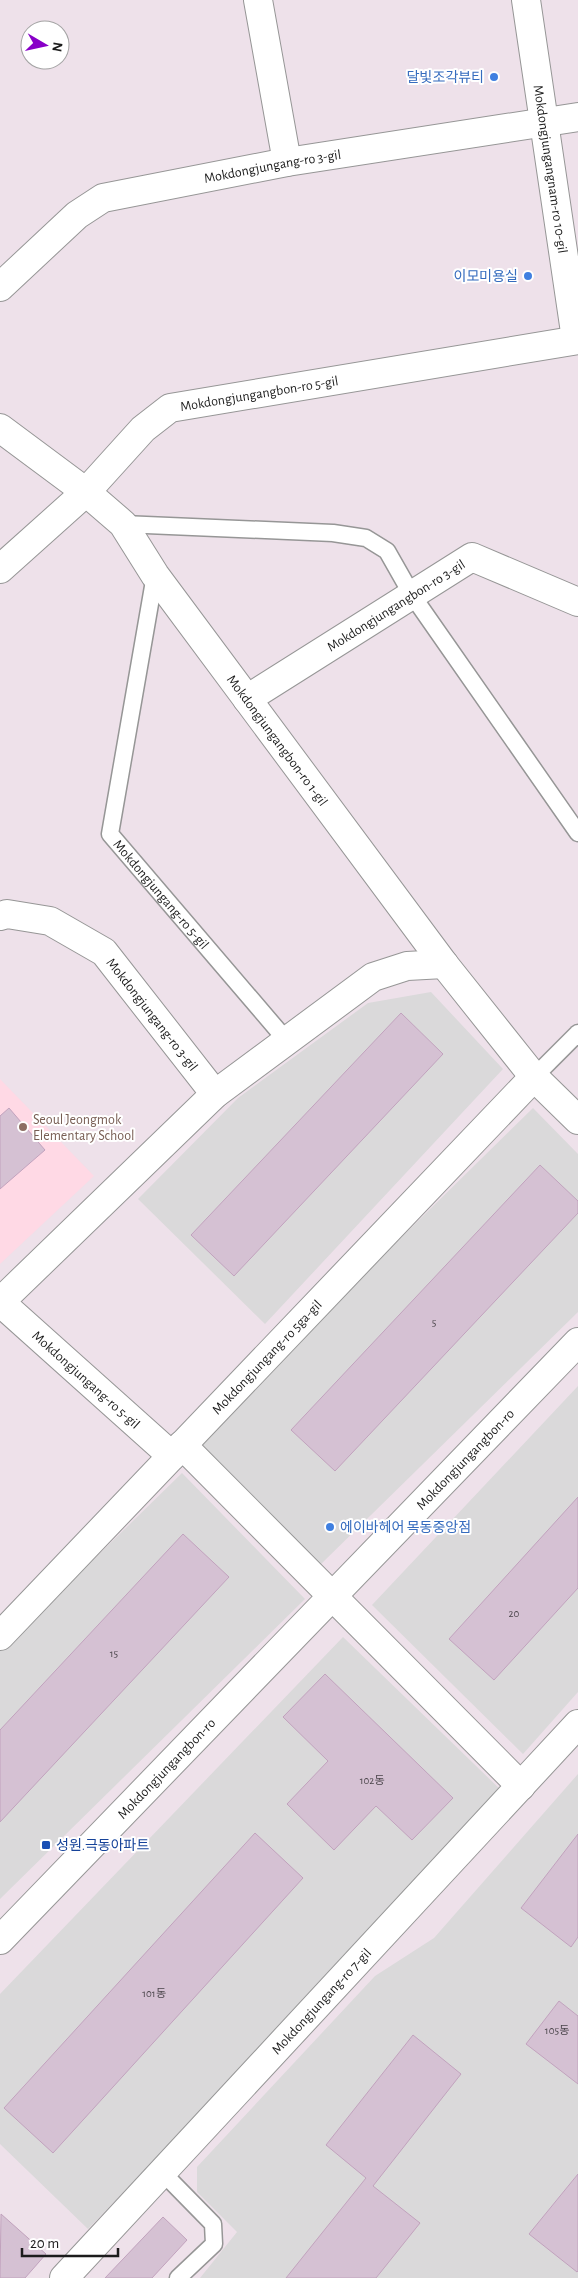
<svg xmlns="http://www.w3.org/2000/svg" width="578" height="2278" font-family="'Alegreya Sans','Noto Sans KR',sans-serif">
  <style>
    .residential { fill: #dad9da }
    .education { fill: #ffd9e5 }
    .building { fill: #d5c1d3; stroke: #c1a2bd }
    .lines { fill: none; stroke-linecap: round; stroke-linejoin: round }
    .service-casing { stroke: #969696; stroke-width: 19 }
    .minor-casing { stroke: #969696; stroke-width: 30 }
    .tertiary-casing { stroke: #969696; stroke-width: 30 }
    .service { stroke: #fff; stroke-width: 16 }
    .minor { stroke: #fff; stroke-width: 28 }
    .tertiary { stroke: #fff; stroke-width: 28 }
    .shop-dot { fill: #3f7fe0; stroke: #fff; stroke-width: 2 }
    .education-dot { fill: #8d6e63; stroke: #fff; stroke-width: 2 }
    .transit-dot { fill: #1a4fb4; stroke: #fff; stroke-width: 2 }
    .labels { text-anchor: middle; stroke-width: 4; stroke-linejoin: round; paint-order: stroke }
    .number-label { font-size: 11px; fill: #4a454a }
    .shop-label { font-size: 14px; fill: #366cbe; stroke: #fff; text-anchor: end }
    .street-label { font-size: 14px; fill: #1c1c1c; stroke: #fff }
    .education-label { font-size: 14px; fill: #785e54; stroke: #fff; text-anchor: start }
    .transit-label { font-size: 14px; fill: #164399; stroke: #fff; text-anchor: start }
  </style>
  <rect width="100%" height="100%" fill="#eee1ea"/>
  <path class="residential" d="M431,992l72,77 -238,255 -127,-125 100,-101 130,-95z
    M533,1108l45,46v158l-260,255 -123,-127z
    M578,1386v306l-55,62 -151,-149z
    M182,1473l123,126 -305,300v-248z
    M343,1637l163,158 -418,434 -88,-85v-150z
    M578,1774v504h-378l37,-46 -40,-40v-25l178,-191 59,-38z"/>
  <path class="education" d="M0,1079l94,97 -94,88z"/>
  <path class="building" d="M401,1013l42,41 -209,222 -43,-41z
    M9,1108l36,42 -45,39v-73z
    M540,1165l38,36v12l-243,258 -44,-41z
    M578,1497v91l-84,92 -45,-41z
    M183,1534l46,43 -229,245v-92z
    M325,1674l128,124 -41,42 -36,-34 -42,44 -47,-46 41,-43 -45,-44z
    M255,1833l48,45 -250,275 -49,-45z
    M578,1834v103l-7,10 -50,-39z
    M559,2001l19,15v68l-52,-40z
    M413,2035l48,39 -88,112 47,37 -44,55h-90l80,-100 -40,-33z
    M578,2174v97l-1,1 -48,-38z
    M1,2214l45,40 -21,24h-25z
    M163,2217l24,23 -35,38h-47z"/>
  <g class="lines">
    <defs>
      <g id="service">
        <path d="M123,524l210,9 33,5 21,13 25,44 166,238"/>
        <path id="s1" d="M155,575l-45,259 177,207"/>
        <path d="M534,1077l44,-44"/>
        <path d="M162,2172l51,52 1,20 -36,34"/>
      </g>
      <g id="minor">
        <path d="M258,0l29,162"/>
        <path id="s2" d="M526,0l50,339"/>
        <path id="s3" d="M0,287l77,-72 26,-17 184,-36 291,-45"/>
        <path id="s4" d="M0,428l86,64 37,32 32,51 289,389 90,113 44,43"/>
        <path id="s5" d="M0,569l86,-77 57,-63 27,-21 408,-68"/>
        <path id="s6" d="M247,699l225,-142 106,45"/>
        <path id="s7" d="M0,916l7,-2 43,7 54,31 111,142"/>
        <path d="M0,1302l215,-208 158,-117 34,-11 37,-2"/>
        <path id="s8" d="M0,1302l172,154"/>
        <path d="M182,1445l339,341"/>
        <path id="s9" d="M0,1636l534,-559"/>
        <path id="s10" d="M64,2278l514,-554"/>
      </g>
      <g id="tertiary">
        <path id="s11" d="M0,1940l578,-598"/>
      </g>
    </defs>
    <use href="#service" class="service-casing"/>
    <use href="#minor" class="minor-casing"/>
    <use href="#tertiary" class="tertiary-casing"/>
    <use href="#service" class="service"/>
    <use href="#minor" class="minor"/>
    <use href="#tertiary" class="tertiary"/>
  </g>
  <g class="shop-dot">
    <circle cx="494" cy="77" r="5"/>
    <circle cx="528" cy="276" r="5"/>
    <circle cx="330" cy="1527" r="5"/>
  </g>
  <circle class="education-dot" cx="23" cy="1127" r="5"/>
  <rect class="transit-dot" x="41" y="1840" width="10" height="10" rx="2.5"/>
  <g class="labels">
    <g class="number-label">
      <text x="434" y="1326">5</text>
      <text x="514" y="1617">20</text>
      <text x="114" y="1657">15</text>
      <text x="372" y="1784">102동</text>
      <text x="154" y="1997">101동</text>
      <text x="557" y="2034">105동</text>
    </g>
    <g class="shop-label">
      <text x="484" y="82">달빛조각뷰티</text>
      <text x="518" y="281">이모미용실</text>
      <text x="340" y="1532" text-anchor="start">에이바헤어 목동중앙점</text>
    </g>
    <g class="street-label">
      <text dy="5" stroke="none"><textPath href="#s3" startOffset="309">Mokdongjungang-ro 3-gil</textPath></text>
      <text dy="5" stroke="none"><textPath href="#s2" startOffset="171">Mokdongjungangnam-ro 10-gil</textPath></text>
      <text dy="5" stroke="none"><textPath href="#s5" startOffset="325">Mokdongjungangbon-ro 5-gil</textPath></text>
      <text dy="5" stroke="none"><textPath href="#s6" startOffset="176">Mokdongjungangbon-ro 3-gil</textPath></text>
      <text dy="5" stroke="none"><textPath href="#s4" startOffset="422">Mokdongjungangbon-ro 1-gil</textPath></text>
      <text dy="5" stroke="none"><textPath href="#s1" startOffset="342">Mokdongjungang-ro 5-gil</textPath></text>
      <text dy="5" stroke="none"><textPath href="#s7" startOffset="192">Mokdongjungang-ro 3-gil</textPath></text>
      <text dy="5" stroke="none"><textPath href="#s9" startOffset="386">Mokdongjungang-ro 5ga-gil</textPath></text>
      <text dy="5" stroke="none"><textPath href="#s8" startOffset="116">Mokdongjungang-ro 5-gil</textPath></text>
      <text dy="5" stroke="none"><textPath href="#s11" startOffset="669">Mokdongjungangbon-ro</textPath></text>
      <text dy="5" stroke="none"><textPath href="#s11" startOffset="239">Mokdongjungangbon-ro</textPath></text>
      <text dy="5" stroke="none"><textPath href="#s10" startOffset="378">Mokdongjungang-ro 7-gil</textPath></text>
    </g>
    <g class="education-label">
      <text x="33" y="1124">Seoul Jeongmok<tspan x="33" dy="16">Elementary School</tspan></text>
    </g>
    <g class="transit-label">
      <text x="56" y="1850">성원.극동아파트</text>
    </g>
  </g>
  <g transform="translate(45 45) rotate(99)"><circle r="24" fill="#ffffff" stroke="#a4a4a4"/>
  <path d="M0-4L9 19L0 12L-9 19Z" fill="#8800c8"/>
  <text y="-8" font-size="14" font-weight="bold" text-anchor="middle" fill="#1c1c1c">N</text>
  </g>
  <path d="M22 2248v8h96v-8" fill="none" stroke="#1c1c1c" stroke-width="2.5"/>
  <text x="30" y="2248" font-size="15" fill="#1c1c1c" stroke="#ffffff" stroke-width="4" paint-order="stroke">20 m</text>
</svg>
